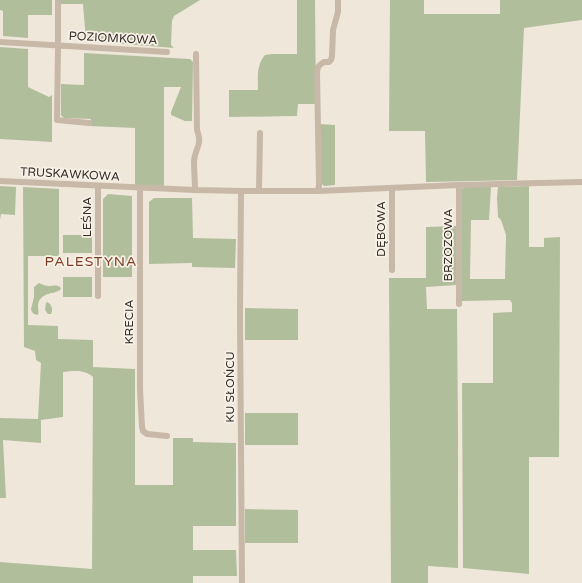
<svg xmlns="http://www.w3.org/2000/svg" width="582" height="583" font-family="'Varela Round',sans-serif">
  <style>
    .green { fill: #b1be9c }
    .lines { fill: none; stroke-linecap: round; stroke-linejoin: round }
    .minor { stroke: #c7b8a7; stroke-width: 6 }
    .labels { text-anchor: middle; stroke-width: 3.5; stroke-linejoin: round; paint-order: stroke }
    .street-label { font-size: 12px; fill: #342c27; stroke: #f8f1e7 }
    .quarter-label { font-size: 14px; letter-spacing: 1px; fill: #7f3f25; stroke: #f8f1e7 }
  </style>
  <rect width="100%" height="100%" fill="#f0e7db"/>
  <path class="green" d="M0,0h52v15h-24v23l-25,-2v-25l-3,-1z
    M61,0h139l-26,16 -2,5 -1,24 3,3 -88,-7 -3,-37h-22z
    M297,0h18l1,104h-18l-1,12 -68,1v-27h29c0,-13 -2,-24 7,-35l7,-1h25z
    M390,0h34v14h76v-14h82v20l-58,8 -7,152 -91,2 -1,-51h-36z
    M0,47l28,2v38l21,10 3,-2v47l-52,-3z
    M84,53l106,6 3,3 -1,59h-7l-14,-6v-3l10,-25h-17v99l-29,-1v-57l-45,-2 1,-7 -27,-1 -3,-3v-31l23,1z
    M320,124l15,1v60l-11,1 -4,-4z
    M0,186l16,1 -1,28 -14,-1 -1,6z
    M529,186v61h15v-9l16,-1 -1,220h-30v117l-66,-6 -1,-185h31v-70l19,-1v-9l-2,-3 -48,1 -1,-111 3,-3h27l-2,33h-18l-1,59h35l1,-44 -5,-15 -3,-3 -1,-19 1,-11z
    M23,187l36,2v67h-31v69l30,1v13l35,1v27l42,2v116h38v-47h20v4l43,1v83h-43v24h43l1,26h-44v7h-193v-21l92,7 1,-192c-9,-8 -19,-6 -30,-5v45l-22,3v23l-38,-3 3,58h-6v-80l38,1 3,-56 -5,-3 -1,-9 -11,-4z
    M108,194l24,2v81h-29v-78z
    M154,198h38l1,40 43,1 -1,29 -43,-1v-4l-43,1v-62z
    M456,226l1,59 -31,2 1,22h30l1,122v137l-30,-2v17h-37l-2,-305h37v-51z
    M63,235h29v18h-29z
    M63,277h29v20h-29z
    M39,283c3,1 6,3 10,3 5,0 8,-2 12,2l-1,2c-3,1 -5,3 -9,3 -6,2 -12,4 -13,12 0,4 1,6 0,10l-4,-1 -2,-2 -1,-3 3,-12v-10z
    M47,302l3,2c2,3 3,6 1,10h-3l-3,-4 1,-7z
    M245,308l53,1v31h-53z
    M245,413h53v32h-53z
    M245,509l53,1v33h-53z"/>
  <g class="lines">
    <path class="minor" d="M58,0v46l-1,74 32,3
      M0,42l167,10
      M0,181l195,9 46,1h77l141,-6 123,-3
      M459,185v119
      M98,186v110
      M140,188v201l2,38 1,4 4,3 20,2
      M392,188v82
      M195,190c0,-9 -1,-19 -1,-29 1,-14 9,-15 3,-31l-1,-76
      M241,191l-1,123 2,269
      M259,191l1,-58
      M318,191l1,-6 -2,-113 1,-5 3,-3 3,-2h5l2,-2 1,-4 1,-26 5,-18v-12"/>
  </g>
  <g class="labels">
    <g class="street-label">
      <text transform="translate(113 38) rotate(3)" y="4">POZIOMKOWA</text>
      <text transform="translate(70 174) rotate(3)" y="4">TRUSKAWKOWA</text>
      <text transform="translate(87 217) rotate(-90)" y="4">LEŚNA</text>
      <text transform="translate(381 229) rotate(-90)" y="4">DĘBOWA</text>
      <text transform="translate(448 245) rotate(-90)" y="4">BRZOZOWA</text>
      <text transform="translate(129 322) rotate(-90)" y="4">KRECIA</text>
      <text transform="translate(230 387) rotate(-90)" y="4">KU SŁOŃCU</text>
    </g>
    <g class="quarter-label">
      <text x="91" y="266">PALESTYNA</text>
    </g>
  </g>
</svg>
